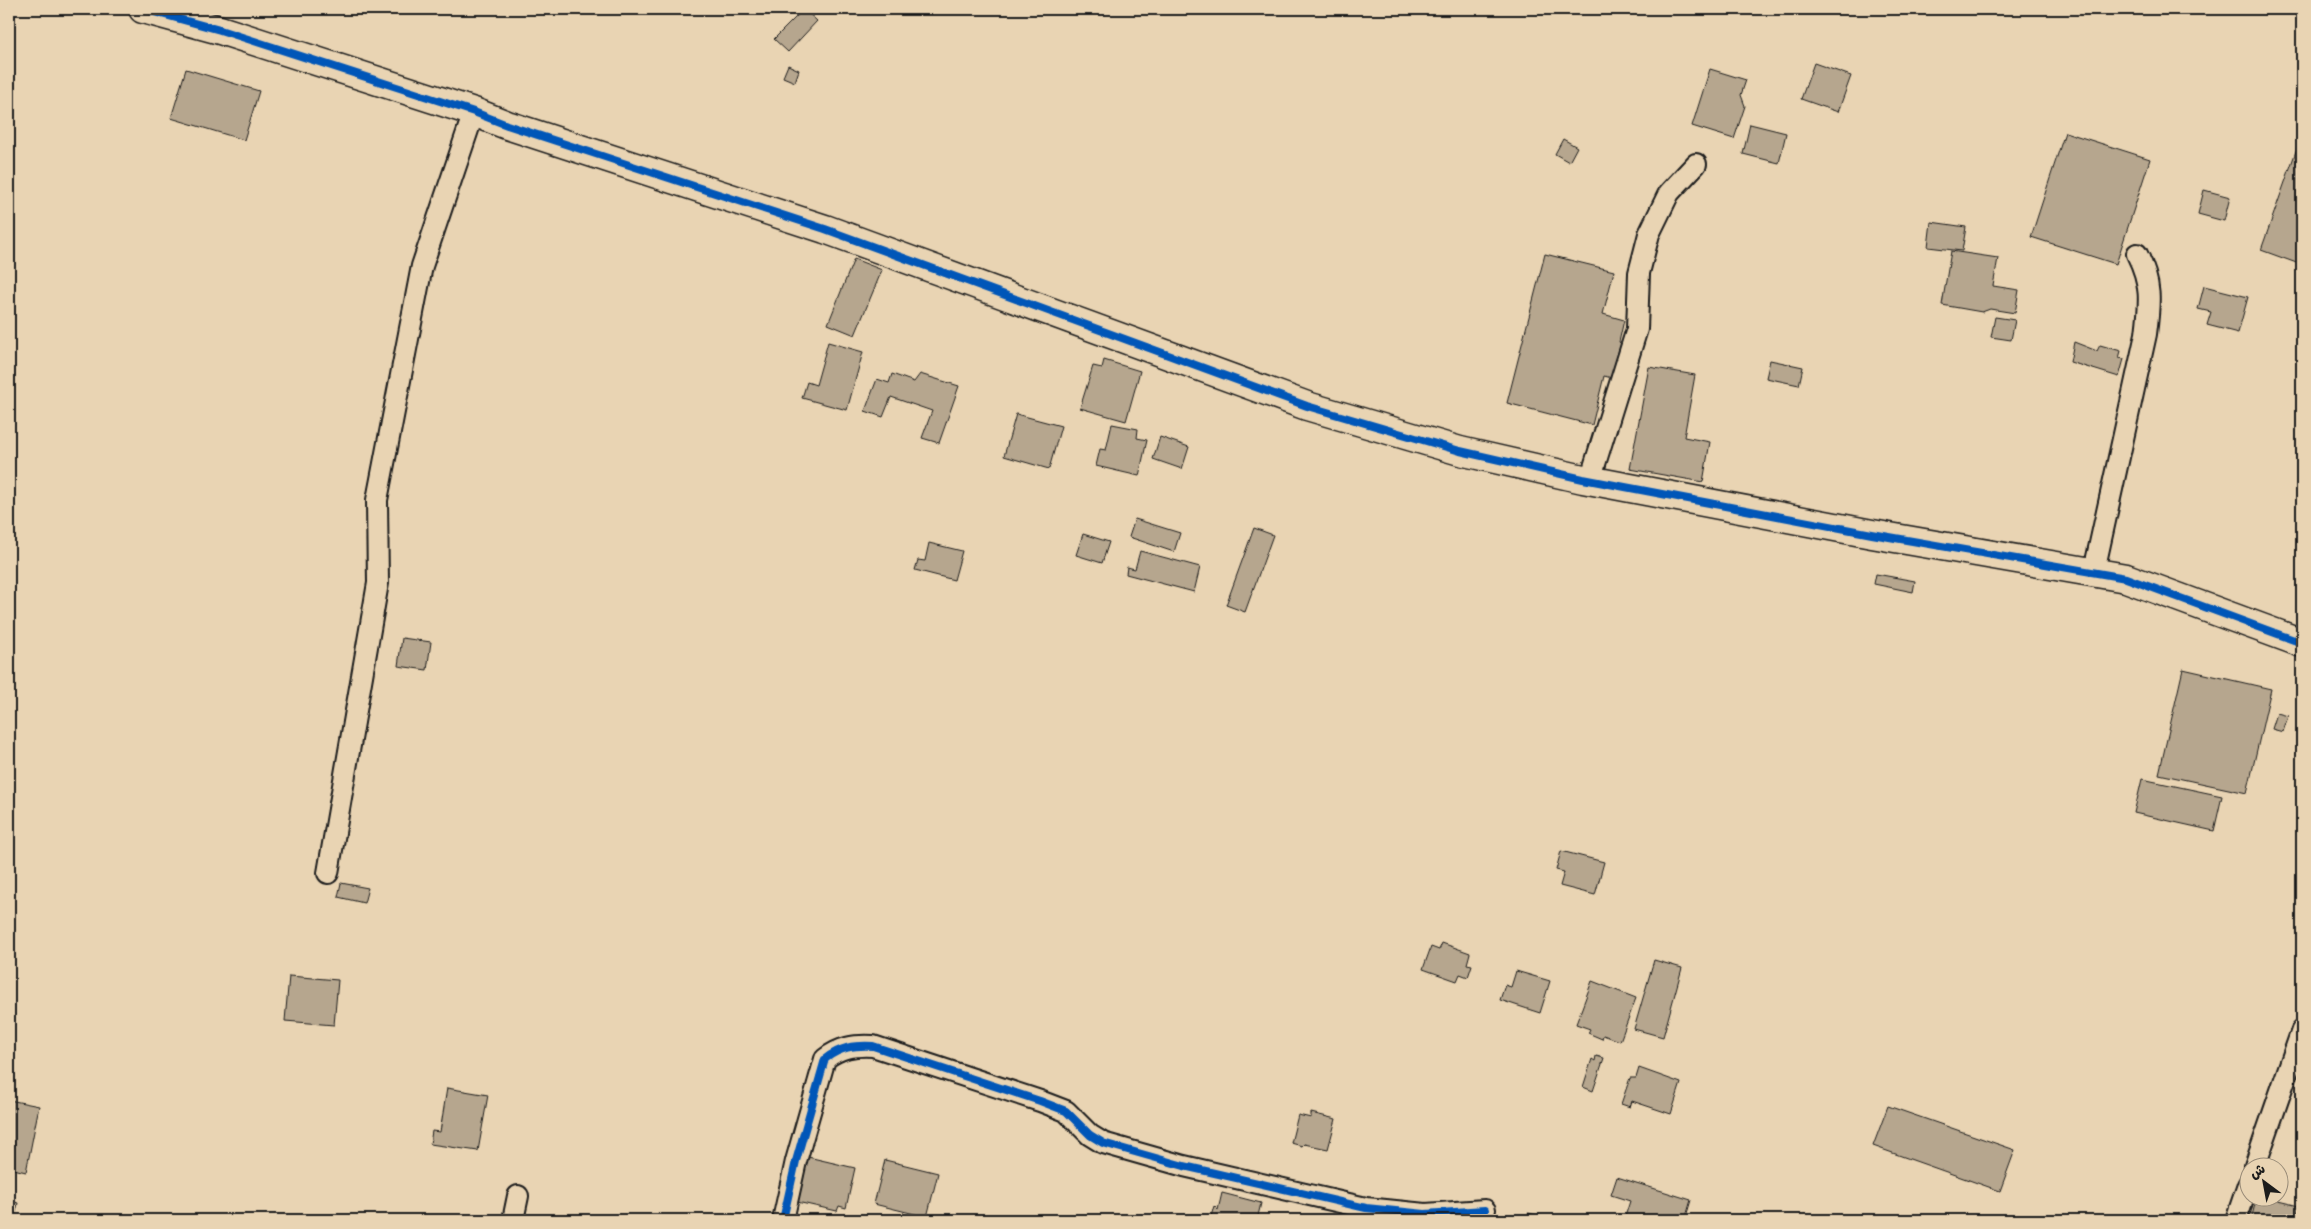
<svg xmlns="http://www.w3.org/2000/svg" width="2311" height="1229" font-family="'Playpen Sans','Playpen Sans Arabic',sans-serif">
  <style>
    .building { fill: #b6a68e; stroke: #1c1c1c }
    .lines { fill: none; stroke-linecap: round; stroke-linejoin: round }
    .street-casing { stroke: #1c1c1c; stroke-width: 24 }
    .secondary-casing { stroke: #1c1c1c; stroke-width: 31 }
    .street { stroke: #e9d4b3; stroke-width: 20 }
    .secondary { stroke: #e9d4b3; stroke-width: 28 }
    .cycleway-casing { stroke: #e9d4b3; stroke-width: 11 }
    .cycleway { stroke: #0057b8; stroke-width: 8 }
  </style>
  <rect width="100%" height="100%" fill="#e9d4b3"/>
  <filter id="ink" filterUnits="userSpaceOnUse"><feTurbulence type="fractalNoise" baseFrequency=".02" numOctaves="2"/><feDisplacementMap in="SourceGraphic" scale="10" xChannelSelector="R" yChannelSelector="G"/><feConvolveMatrix kernelMatrix="1 2 1 2 8 2 1 2 1" color-interpolation-filters="sRGB"/></filter>
  <g filter="url(#ink)">
    <path class="building" d="M804,9l13,12 -29,31 -14,-13z
      M1814,63l37,13 -13,36 -37,-13z
      M788,65l11,5 -4,12 -12,-5z
      M186,69l73,22 -15,49 -73,-22z
      M1710,69l36,11 -5,15 4,11 -11,33 -42,-13z
      M1750,124l36,9 -7,30 -36,-9z
      M2065,132l85,27 -34,105 -85,-27z
      M2302,134v131l-41,-15z
      M1563,139l14,8 -8,15 -14,-8z
      M2204,190l26,7 -6,24 -26,-7z
      M1931,222l35,5 -4,24 -34,-4z
      M1951,251l47,7 -5,28 26,4 -4,23 -25,-4 -8,3 -40,-7z
      M1545,254l69,17 -11,43 21,6 -5,22 5,4 -8,33 -12,-3 -12,49 -85,-22z
      M854,259l28,11 -27,65 -27,-11z
      M2204,286l44,11 -10,36 -31,-8 4,-13 -13,-3z
      M1995,317l20,3 -4,20 -20,-3z
      M828,342l35,10 -16,58 -45,-12 5,-16 9,3z
      M2074,342l23,9 3,-6 21,6 -2,7 5,1 -5,18 -49,-15z
      M1104,360l36,11 -14,50 -46,-13 13,-42 9,2z
      M1770,360l33,7 -4,18 -33,-7z
      M1649,367l46,8 -11,62 26,5 -7,40 -73,-13z
      M892,374l22,8 6,-8 39,12 -20,57 -17,-5 10,-27 -41,-14 -8,20 -18,-6 12,-32 12,4z
      M1016,414l45,12 -12,43 -45,-13z
      M1112,424l26,5 -1,9 10,2 -8,36 -43,-10 4,-17 6,1z
      M1160,437l29,10 -7,22 -29,-10z
      M1135,519l45,14 -6,19 -45,-15z
      M1254,528l19,7 -28,77 -19,-7z
      M1083,534l26,8 -7,21 -26,-8z
      M929,543l33,8 -8,29 -39,-10 3,-10 7,1z
      M1140,551l60,16 -6,25 -68,-18 1,-7 8,2z
      M1876,574l39,7 -2,11 -39,-8z
      M402,638l29,4 -4,28 -29,-4z
      M2183,669l88,20 -24,104 -88,-19z
      M2277,713l11,3 -5,16 -11,-3z
      M2142,779l80,17 -8,35 -80,-18z
      M1561,851l43,11 -9,33 -35,-9 4,-14 -8,-2z
      M341,883l27,5 -4,15 -26,-6z
      M1442,943l28,10 -3,11 5,1 -4,12 -8,-3 -3,7 -34,-12 8,-22 8,3z
      M1654,960l28,8 -19,69 -29,-8z
      M1516,971l34,10 -10,32 -40,-13 5,-15 6,2z
      M289,976l49,4 -4,45 -49,-4z
      M1592,981l44,17 -16,43 -17,-6 -1,4 -14,-6 2,-4 -14,-5z
      M1596,1056l8,2 -11,33 -10,-4 9,-28 3,2z
      M1639,1068l42,15 -10,31 -39,-13 -2,6 -9,-3 9,-26h6z
      M447,1088l41,7 -10,56 -48,-7 2,-13 8,1z
      M9,1100l30,6 -13,66 -17,-4z
      M1888,1106l127,44 -15,41 -127,-45z
      M1311,1113l25,6 -8,30 -24,-5 -2,2 -11,-3 7,-28 13,3z
      M808,1157l47,11 -9,40 -7,-2 -2,5 -40,-9z
      M885,1160l53,13 -11,44 -53,-13z
      M1617,1177l74,23 -6,20h-61l6,-19 -19,-6z
      M1222,1193l39,10 -4,17h-47l4,-14 4,4z
      M2257,1196l42,10 -4,14h-44z
      M9,1200l9,3 -4,17h-5z
      M1528,1213l28,7h-30z"/>
    <g class="lines">
      <defs>
        <path id="street" d="M1590,480l47,-151 2,-56 10,-39 20,-41 27,-29
          M2094,571l52,-237c4,-32 6,-50 -9,-80
          M328,873l50,-290 -1,-83 45,-234 52,-154
          M2255,1166l47,-136
          M513,1220l5,-24
          M783,1220l13,-59 29,-102c15,-12 29,-14 48,-13l167,55 26,10 24,24 13,8 81,23 182,42 59,6 60,-4
          M2236,1220l12,-35"/>
        <path id="secondary" d="M143,9l77,21 254,82 33,13 318,104 482,177 153,45 123,28 289,55 254,44 176,65"/>
      </defs>
      <use href="#street" class="street-casing"/>
      <use href="#secondary" class="secondary-casing"/>
      <use href="#street" class="street"/>
      <use href="#secondary" class="secondary"/>
      <defs>
        <path id="cycleway" d="M143,9l77,21 254,82 33,13 318,104 482,177 153,45 123,28 289,55 254,44 176,65
          M783,1220l13,-59 29,-102c15,-12 29,-14 48,-13l167,55 26,10 24,24 13,8 81,23 182,42 59,6 60,-4"/>
      </defs>
      <use href="#cycleway" class="cycleway-casing"/>
      <use href="#cycleway" class="cycleway"/>
    </g>
  </g>
  <rect width="2311" height="1229" fill="none" stroke="#e9d4b3" stroke-width="30"/>
  <rect x="15" y="15" width="2281" height="1199" fill="none" stroke="#1c1c1c" stroke-width="2" filter="url(#ink)"/>
  <g transform="translate(2264 1182) rotate(328)"><circle r="24" fill="#e9d4b3" stroke="#978a77"/>
  <path d="M0-4L9 19L0 12L-9 19Z" fill="#1c1c1c"/>
  <text y="-8" font-size="14" font-weight="bold" text-anchor="middle" fill="#1c1c1c">ش</text>
  </g>
</svg>
